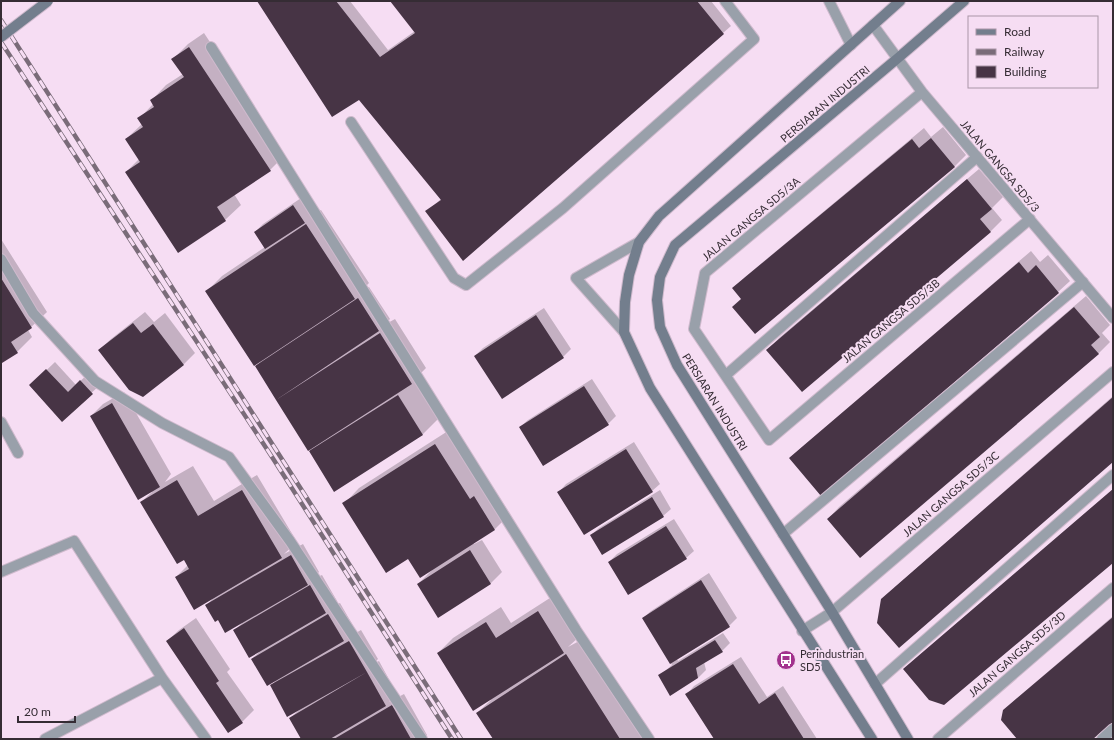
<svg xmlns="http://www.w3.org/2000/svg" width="1114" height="740" font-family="Lato,sans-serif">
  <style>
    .shadow { fill: #0003 }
    .building { fill: #473445 }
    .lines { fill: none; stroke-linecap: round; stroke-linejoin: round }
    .lane-casing { stroke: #cfbacd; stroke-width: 12 }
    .street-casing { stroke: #cfbacd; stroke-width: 12 }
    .secondary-casing { stroke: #cfbacd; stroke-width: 12 }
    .lane { stroke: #99a0aa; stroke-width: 10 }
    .street { stroke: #99a0aa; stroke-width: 10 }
    .secondary { stroke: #737e8d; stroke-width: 10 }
    .rail-casing { stroke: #7a6c79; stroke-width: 4.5 }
    .rail { stroke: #f6ddf3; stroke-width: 3; stroke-dasharray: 9; stroke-linecap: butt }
    .secondary-bridge-casing { stroke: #cfbacd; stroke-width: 12; stroke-linecap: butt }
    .secondary-bridge { stroke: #737e8d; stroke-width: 10 }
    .labels { text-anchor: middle; stroke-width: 4; stroke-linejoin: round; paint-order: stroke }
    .street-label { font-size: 11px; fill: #352c34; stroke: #f6ddf3 }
    .poi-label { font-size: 11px; fill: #352c34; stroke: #f6ddf3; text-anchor: start }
  </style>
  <rect width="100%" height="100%" fill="#f6ddf3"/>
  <path class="shadow" d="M258,1h92l38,49 27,-19 -24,-30h320l20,25 -8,7 -297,179 15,-13 -82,-101z
    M204,33l81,122 -15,15 -36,24 7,11 -16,15 -99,-48 13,-13 -13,-20 16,-15 -3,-5 14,-15 -2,-3 15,-16 17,-11 -10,-15 15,-15z
    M943,127l23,28 -11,11 -200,167 -13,-35 -8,-10 11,-11 179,-149 7,9z
    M979,169l24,28 -11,11 10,12 -11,11 -189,160 -34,-41 11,-12z
    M301,198l11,17 9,-5 48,73 -10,10 10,-6 21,32 -6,6 11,-6 31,49 -12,12 24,39 -15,15 -88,56 -57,-90 5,-5 -27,-29 6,-6 -55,-69 15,-15 43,-29 -10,-15 8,-8z
    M1,239l46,73 -19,18 4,7 -15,15 -16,7z
    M1031,251l9,11 8,-7 22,26 -12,11 -237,203 -31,-37 12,-11z
    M1086,296l24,29 -8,8 8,9 -12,12 -270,165 11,-12z
    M544,308l27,41 -8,8 -61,40 -27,-41 8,-8z
    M145,312l9,10 11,-9 30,40 -11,11 -41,32 -44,-46 12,-11z
    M55,362l21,23 13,-12 11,12 -38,35 -32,-34z
    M592,379l24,37 -8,8 -88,3 8,-7z
    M124,392l47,82 -6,8 28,-16 21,35 43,-26 40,67 -13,12 19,-10 16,28 -8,8 11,-5 15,26 -7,6 10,-4 15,26 -8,9 14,-8 17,29 -6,6 7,-4 18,33 -8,8 15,-8 23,41 -5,4h-120l-12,-21 9,-8 -28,-24 5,-6 -24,-21 7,-7 -24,-22 7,-7 -23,-4 -12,-14 6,-7 -37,-21 12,-12 -47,-63 11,-10 -61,-76 12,-12z
    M1113,396v65l-219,127z
    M451,429l34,55 4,-3 21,33 -15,15 -22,14 1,1 8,-4 20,32 -12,12h-72l14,-14 -24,-12 -64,-54 15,-16z
    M634,442l26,42 -8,7 -93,1 7,-8z
    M1113,489v73l-209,107 12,-11z
    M660,490l11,19 -8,7 -72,19 8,-7z
    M674,519l20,32 -8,7 -77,4 8,-8z
    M709,573l28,45 -8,8 -52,33 1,2 45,-28 7,10 -8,8 -18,11 2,8 -8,8 -39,-2 13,-11 -29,-47 8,-7z
    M553,596l26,41 -11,10 13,-7 64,99h-151l-17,-26 14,-13 -53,-47 15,-15 48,-31 10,16z
    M1113,616v105l-21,18h-74l-14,-28 12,-12z
    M196,618l34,51 -3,3 27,38 -12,12 -75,-81 12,-11z
    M741,657l26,40 16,-11 34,53h-102l-28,-45 7,-8z"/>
  <path class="building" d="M257,1h79l44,56 35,-24 -25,-32h307l27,33 -261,227 -38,-50 16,-11 -82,-100 -27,17z
    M189,47l82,124 -54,36 9,14 -48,32 -53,-81 15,-10 -15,-23 18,-12 -6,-9 17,-11 -4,-7 34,-23 -13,-18z
    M931,138l24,29 -200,167 -23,-27 9,-8 -9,-11 180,-149 7,9z
    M967,179l25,30 -12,10 11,13 -189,160 -36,-42z
    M293,205l12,18 -40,26 -11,-17z
    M306,224l49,75 -101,67 -49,-75z
    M1019,262l9,11 8,-8 23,28 -238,203 -32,-38z
    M1,278l31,50 -21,14 7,11 -16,10 -1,-2z
    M358,298l21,33 -103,69 -21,-34z
    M1074,307l26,30 -9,8 8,9 -239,204 -33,-39z
    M536,315l28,43 -62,41 -28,-43z
    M133,323l8,10 12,-9 31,41 -41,32 -14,-7 -31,-40z
    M380,333l32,51 -104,67 -32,-51z
    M46,369l22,23 12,-12 13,14 -31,28 -33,-37z
    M584,386l25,39 -66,41 -24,-39z
    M398,395l25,40 -89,57 -25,-41z
    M1113,397v65l-214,186 -22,-25 4,-24z
    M112,403l48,84 -22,13 -48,-84z
    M435,444l35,55 4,-3 21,34 -75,48 -12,-19 -22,14 -44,-70z
    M626,449l27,43 -69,43 -27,-43z
    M177,480l21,36 44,-26 40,68 -88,52 -19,-33 14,-8 -5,-9 -7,4 -37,-62z
    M1113,489v74l-169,142 -15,-5 -26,-31z
    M652,497l12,20 -62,38 -12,-20z
    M666,526l21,33 -59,36 -20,-33z
    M470,550l21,34 -53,34 -21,-34z
    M291,555l17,30 -83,48 -7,-13 -3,2 -10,-17z
    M701,580l29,47 -60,37 -28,-46z
    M310,585l16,28 -77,45 -16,-28z
    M538,611l26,42 -91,58 -36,-58 49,-31 10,16z
    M328,614l16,27 -77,45 -16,-27z
    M1113,617v105l-20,17h-76l-16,-19 2,-10z
    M184,628l35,53 -3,2 27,40 -15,10 -62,-92z
    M715,640l8,12 -27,16 2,10 -28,18 -12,-21z
    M349,641l18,31 -80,45 -17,-32z
    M566,654l54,85h-127l-17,-26z
    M733,664l26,40 16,-11 29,46h-90l-29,-45z
    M367,672l19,34 -56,33h-29l-12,-21z
    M392,705l19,34h-77z"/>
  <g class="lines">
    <defs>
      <path id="lane" d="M829,1l22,44
        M211,47l365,583 73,109
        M351,122l103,156 12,7 97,-77 191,-169 -29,-38
        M624,332l-48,-54 63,-36
        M726,375l251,-218
        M783,534l300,-252
        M875,684l238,-209
        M1102,739l11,-10"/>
      <path id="street" d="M873,25l49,67 191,226
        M922,92l-217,181 -11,56 75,111 261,-221
        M1,259l32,54 62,68 67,42 67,34 61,84 132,198
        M1,422l17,31
        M1,572l73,-31 88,137 44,61
        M802,631l30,-19 281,-240
        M45,739l117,-61
        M938,739l175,-151"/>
      <path id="secondary" d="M872,739l-222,-351 -26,-56 1,-30 4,-27 10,-33 20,-26 241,-215
        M908,739l-76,-127 -155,-247 -17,-38 -3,-27 3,-23 15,-32 223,-187 66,-57"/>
    </defs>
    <use href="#lane" class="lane-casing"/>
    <use href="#street" class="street-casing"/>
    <use href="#secondary" class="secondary-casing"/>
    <use href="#lane" class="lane"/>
    <use href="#street" class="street"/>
    <use href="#secondary" class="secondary"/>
    <defs>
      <path id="rail" d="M1,20l460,719
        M1,42l271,415 180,282"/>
    </defs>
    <use href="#rail" class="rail-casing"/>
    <use href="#rail" class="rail"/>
    <defs>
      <path id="secondary-bridge" d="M1,37l47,-36"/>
    </defs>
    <use href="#secondary-bridge" class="secondary-bridge-casing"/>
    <use href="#secondary-bridge" class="secondary-bridge"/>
  </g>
  <defs>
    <symbol id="bus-disc" viewBox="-11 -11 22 22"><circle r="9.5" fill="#a2318d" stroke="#f6ddf3"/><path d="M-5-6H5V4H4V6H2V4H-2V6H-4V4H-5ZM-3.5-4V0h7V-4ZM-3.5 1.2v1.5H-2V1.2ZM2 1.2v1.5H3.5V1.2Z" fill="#fff"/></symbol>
  </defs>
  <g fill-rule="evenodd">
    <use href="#bus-disc" x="775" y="649" width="22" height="22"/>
  </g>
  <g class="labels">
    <g class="street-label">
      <text transform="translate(825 104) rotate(-40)" y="4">PERSIARAN INDUSTRI</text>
      <text transform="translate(1000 166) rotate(50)" y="4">JALAN GANGSA SD5/3</text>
      <text transform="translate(751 219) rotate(-40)" y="4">JALAN GANGSA SD5/3A</text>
      <text transform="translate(891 321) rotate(-40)" y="4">JALAN GANGSA SD5/3B</text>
      <text transform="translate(715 402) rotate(58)" y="4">PERSIARAN INDUSTRI</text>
      <text transform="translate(951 494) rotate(-41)" y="4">JALAN GANGSA SD5/3C</text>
      <text transform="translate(1017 654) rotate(-41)" y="4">JALAN GANGSA SD5/3D</text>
    </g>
    <g class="poi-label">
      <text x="800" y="658">Perindustrian<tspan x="800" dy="13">SD5</tspan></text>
    </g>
  </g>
  <rect width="1114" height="740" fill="none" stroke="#352c34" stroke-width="4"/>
  <rect x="968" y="16" width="130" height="72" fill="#f6ddf3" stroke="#a996a7"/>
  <rect x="976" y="29" width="20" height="6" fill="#737e8d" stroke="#a996a7"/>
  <text x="1004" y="36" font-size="12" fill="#352c34">Road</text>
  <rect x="976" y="49" width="20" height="6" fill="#7a6c79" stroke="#a996a7"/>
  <text x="1004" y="56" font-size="12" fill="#352c34">Railway</text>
  <rect x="976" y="66" width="20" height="12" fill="#473445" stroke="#a996a7"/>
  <text x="1004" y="76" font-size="12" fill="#352c34">Building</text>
  <path d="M18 716v6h57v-6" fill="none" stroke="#352c34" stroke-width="2"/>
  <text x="24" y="716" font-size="12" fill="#352c34" stroke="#f6ddf3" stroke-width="3" paint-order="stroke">20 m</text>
</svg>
